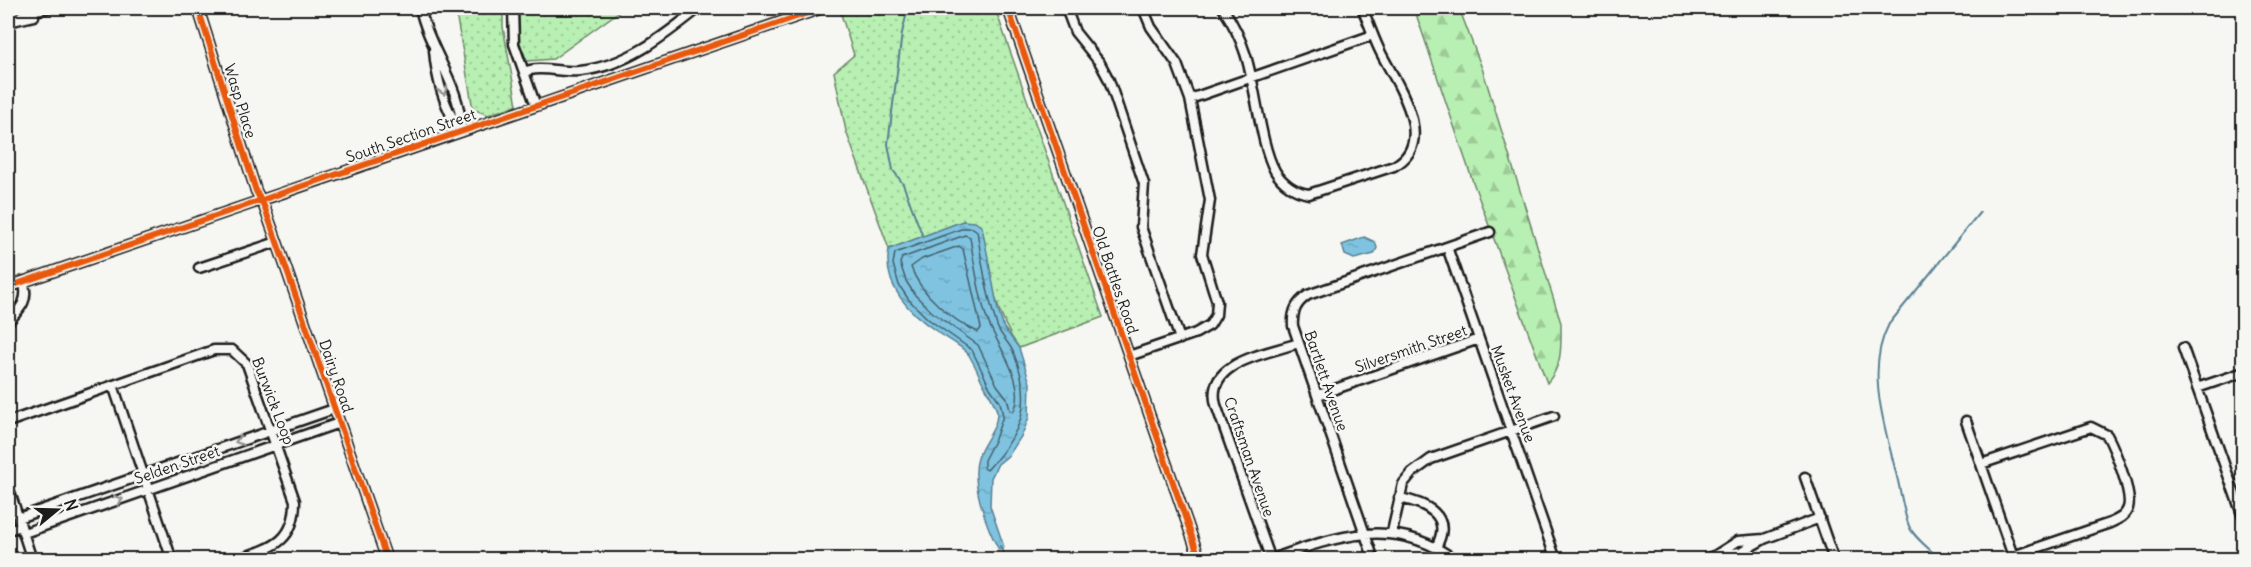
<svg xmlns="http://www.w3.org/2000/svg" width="2251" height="567" font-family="Delius,sans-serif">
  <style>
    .grass { fill: url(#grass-dots); stroke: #6a8667; stroke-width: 1.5 }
    .forest { fill: url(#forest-firs); stroke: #6a8667; stroke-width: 1.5 }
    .water { fill: url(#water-ripples); stroke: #578092; stroke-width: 1.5 }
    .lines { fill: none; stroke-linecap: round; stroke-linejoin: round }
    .shore { stroke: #445f6a; stroke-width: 1.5 }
    .stream { stroke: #578092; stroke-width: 2 }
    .minor-casing { stroke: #1c1c1c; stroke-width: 13 }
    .minor { stroke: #f6f6f2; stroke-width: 8 }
    .cycleway-casing { stroke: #f6f6f2; stroke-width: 10 }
    .cycleway { stroke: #e8590c; stroke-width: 6 }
    .oneway { stroke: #949492 }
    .labels { text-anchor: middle; stroke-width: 5; stroke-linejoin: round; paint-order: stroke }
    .street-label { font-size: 15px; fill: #1c1c1c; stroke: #f6f6f2 }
  </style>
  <defs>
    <pattern id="grass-dots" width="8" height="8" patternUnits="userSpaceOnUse" patternTransform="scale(1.5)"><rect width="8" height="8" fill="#b8efb2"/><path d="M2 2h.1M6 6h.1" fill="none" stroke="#9ecc98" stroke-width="1.8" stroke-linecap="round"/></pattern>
    <pattern id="forest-firs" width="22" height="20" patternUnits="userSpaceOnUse" patternTransform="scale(1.5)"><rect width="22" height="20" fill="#b8efb2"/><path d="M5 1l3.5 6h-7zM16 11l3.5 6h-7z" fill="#9ecc98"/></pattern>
    <pattern id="water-ripples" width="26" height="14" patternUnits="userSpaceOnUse" patternTransform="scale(1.5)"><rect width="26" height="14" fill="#7fc3e0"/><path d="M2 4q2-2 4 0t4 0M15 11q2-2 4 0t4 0" fill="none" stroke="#6da7c0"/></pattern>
  </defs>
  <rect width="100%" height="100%" fill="#f6f6f2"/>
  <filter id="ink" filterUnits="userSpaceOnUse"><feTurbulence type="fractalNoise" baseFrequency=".0167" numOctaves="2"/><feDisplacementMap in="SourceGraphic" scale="12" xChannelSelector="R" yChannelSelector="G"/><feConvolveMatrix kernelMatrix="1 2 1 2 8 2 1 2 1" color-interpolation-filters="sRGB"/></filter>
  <g filter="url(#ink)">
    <path class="grass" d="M455,8h48v19l14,78 -29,10 -15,-6z
      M518,8h106l-71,51 -26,2 -9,-23z
      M839,8h156l108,309 -84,31c-26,-36 -30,-78 -37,-121l-19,-6 -74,28 -43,-118 -12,-59 20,-17z"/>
    <path class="forest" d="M1414,8h45l24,63 78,252c0,23 2,42 -14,60l-74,-201z"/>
    <path class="water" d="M963,221l12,1 7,5 16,83 6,18 15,20 11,35 -1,34 -7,18 -13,20 -11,9 -7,14 -1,28 14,41 -5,3c-12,-22 -29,-67 -21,-92 4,-15 20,-29 19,-46 -1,-8 -12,-24 -16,-33 -3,-7 -8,-17 -12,-24 -7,-9 -21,-16 -30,-22 -29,-19 -57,-47 -50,-84z
      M1364,237l11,5 2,6 -3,6 -20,5 -9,-4 -3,-10z"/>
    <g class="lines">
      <path class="shore" d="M964,228h9l4,3c5,32 10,64 20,95 4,11 14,18 17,28 20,50 8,79 -27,116l-3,-2v-8l11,-21 8,-23 -3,-14 -10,-14 -18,-38 -44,-31 -19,-19 -10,-15 -6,-21 2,-11z
        M965,235l5,2c4,26 8,54 16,79 8,26 44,68 27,96l-3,-2 -3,-12 -10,-13 -19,-40 -45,-32 -18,-18 -9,-14 -6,-18 2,-5z
        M959,246l4,3 18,79 -3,4c-25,-11 -58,-38 -67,-65l11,-8z"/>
      <path class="stream" d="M908,8l-6,25 -14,111 5,26 10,14 20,53
        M1000,546l7,14
        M1941,560c-10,-10 -27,-22 -32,-34 -6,-15 -8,-34 -12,-49 -11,-48 -33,-106 -8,-153l91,-112"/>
      <defs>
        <path id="minor" d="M198,8l58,183 8,15 13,36 110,318
          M420,8c9,42 42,78 41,123
          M513,8l1,36 22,62
          M1008,8l192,552
          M1066,8l9,24 25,31 9,17 35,104 -3,43 39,112
          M1143,8l8,19 26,37 13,35
          M1223,8c9,14 17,29 22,45 11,33 15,91 30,118 7,12 20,21 34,23l85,-28c44,-23 3,-82 -12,-111 -8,-15 -13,-32 -20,-47
          M8,21l27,-11 14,-2
          M8,22l26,-6
          M434,50c2,27 10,59 27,81
          M524,72c15,-7 39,1 56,-1 47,-5 84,-35 119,-63
          M1447,247l109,313
          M199,268l78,-26
          M8,287l814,-279
          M8,301l6,14
          M8,322c12,-13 22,-22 15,-41
          M2183,348l61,172
          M1129,356l67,-23 14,-8 6,-10 1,-13 -15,-48 8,-54 -20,-101 183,-64
          M113,385l59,175
          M2197,388l47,-16
          M1318,395l161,-56
          M1966,421l48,138
          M8,422l206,-72h18l15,14 48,137c0,43 -25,47 -60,59
          M1981,464l110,-37 16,8c7,13 26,59 21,73 -3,9 -10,11 -18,15l-97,33
          M1805,477l29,83
          M8,486l24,74
          M1399,498c26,5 55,17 37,49
          M18,518l316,-109
          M8,530l13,-4
          M1392,532l11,-48 9,-11 19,-14 123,-43
          M24,533l315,-110
          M1764,539l56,-21
          M1269,560c65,-23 125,-46 186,0
          M1271,560l-55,-155c-12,-44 52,-51 82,-62
          M1374,560l-81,-234c-1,-14 3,-23 15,-31l182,-63
          M1702,560l14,-5 22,-14 26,-2 -23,13 -25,3"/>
      </defs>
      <use href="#minor" class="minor-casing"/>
      <use href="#minor" class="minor"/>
      <defs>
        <path id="cycleway" d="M198,8l58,183 8,15 13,36 110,318
          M1008,8l192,552
          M8,287l814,-279"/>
      </defs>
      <use href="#cycleway" class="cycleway-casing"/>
      <use href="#cycleway" class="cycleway"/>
    </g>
    <defs><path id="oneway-chevron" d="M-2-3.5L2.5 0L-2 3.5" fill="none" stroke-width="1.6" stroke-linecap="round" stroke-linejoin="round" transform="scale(1.5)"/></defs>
    <g class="oneway">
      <use href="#oneway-chevron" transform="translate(443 91) rotate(72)"/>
      <use href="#oneway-chevron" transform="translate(239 441) rotate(161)"/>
      <use href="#oneway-chevron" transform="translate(119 500) rotate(-19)"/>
    </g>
  </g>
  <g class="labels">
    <g class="street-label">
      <text transform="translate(240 101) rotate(73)" y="5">Wasp Place</text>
      <text transform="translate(411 136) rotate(-19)" y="5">South Section Street</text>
      <text transform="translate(1115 280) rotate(71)" y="5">Old Battles Road</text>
      <text transform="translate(1411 349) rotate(-19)" y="5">Silversmith Street</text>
      <text transform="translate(336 376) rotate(71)" y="5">Dairy Road</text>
      <text transform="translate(1326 381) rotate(71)" y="5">Bartlett Avenue</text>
      <text transform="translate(1513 394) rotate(70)" y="5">Musket Avenue</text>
      <text transform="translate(273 401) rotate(69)" y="5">Burwick Loop</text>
      <text transform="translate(1249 457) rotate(71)" y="5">Craftsman Avenue</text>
      <text transform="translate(177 465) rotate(-19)" y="5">Selden Street</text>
    </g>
  </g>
  <rect width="2251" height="567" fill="none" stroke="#f6f6f2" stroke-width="30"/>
  <rect x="15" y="15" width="2221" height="537" fill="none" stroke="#1c1c1c" stroke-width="2" filter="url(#ink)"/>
  <g transform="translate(57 510) rotate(71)" stroke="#f6f6f2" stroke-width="4.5" paint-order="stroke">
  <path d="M0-4.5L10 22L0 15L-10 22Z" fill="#1c1c1c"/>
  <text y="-9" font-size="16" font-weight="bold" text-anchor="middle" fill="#1c1c1c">N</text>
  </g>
</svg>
